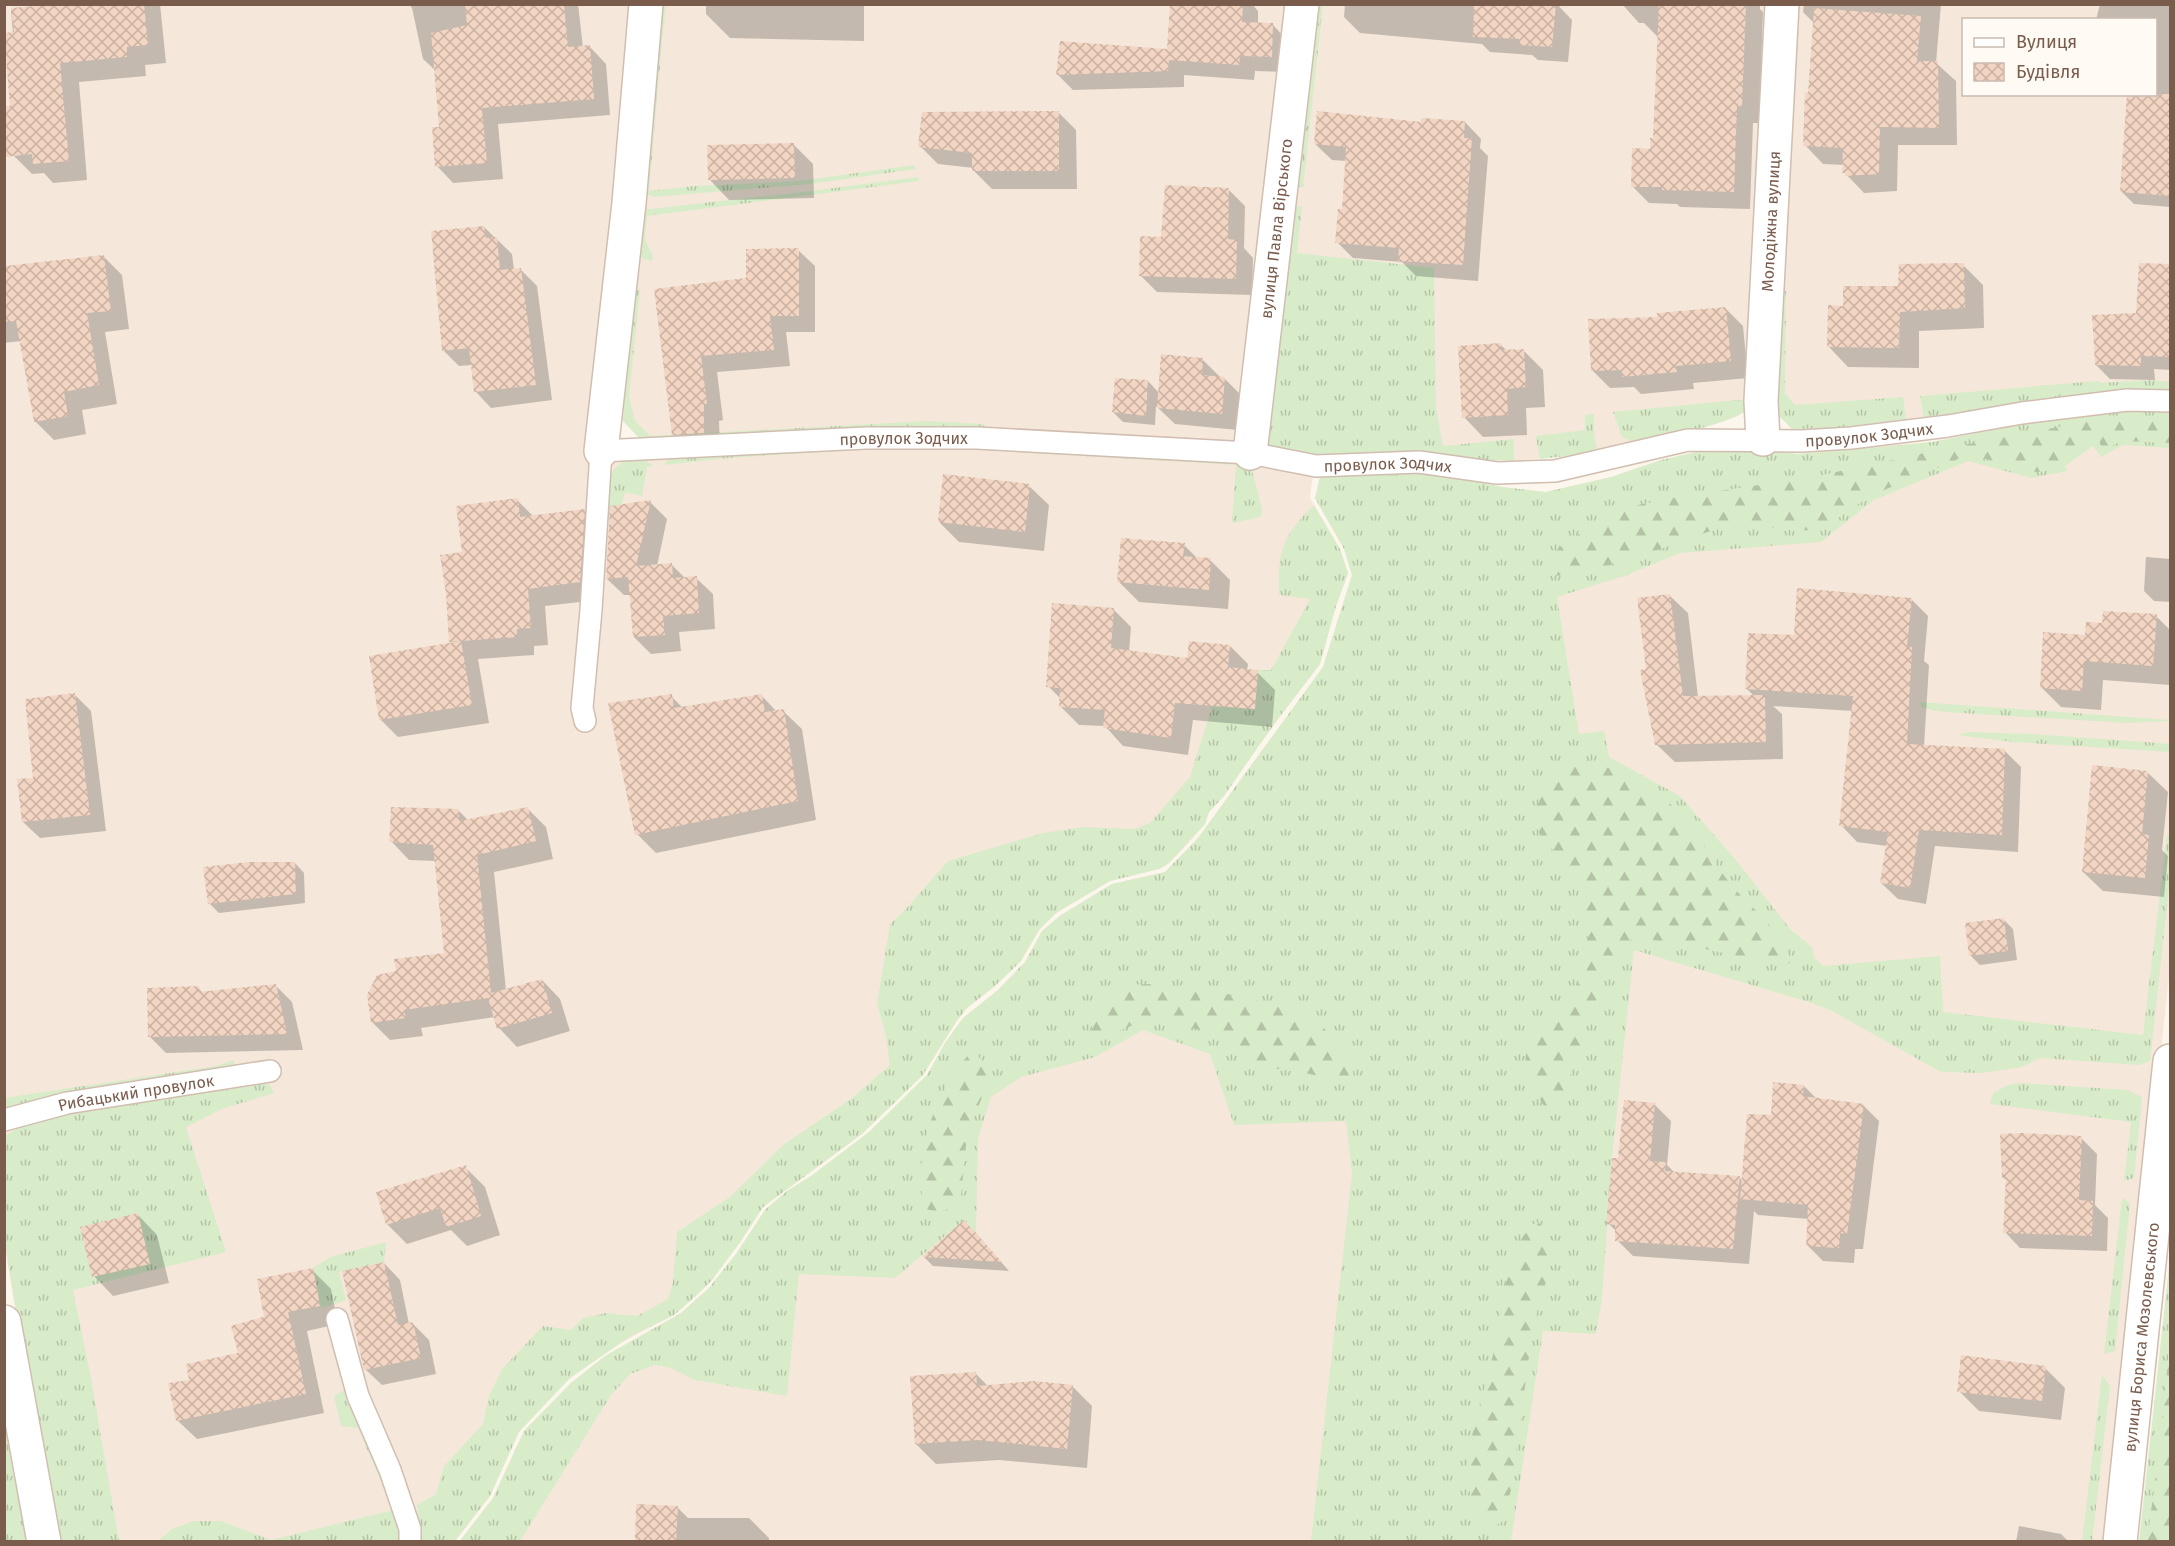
<svg xmlns="http://www.w3.org/2000/svg" width="2175" height="1546" font-family="'Fira Sans',sans-serif">
  <style>
    .residential { fill: #f5e8da; fill-rule: evenodd }
    .grass { fill: url(#grass-tufts) }
    .forest { fill: url(#forest-firs) }
    .shadow { fill: #0003 }
    .building { fill: url(#building-cross-hatch) }
    .lines { fill: none; stroke-linecap: round; stroke-linejoin: round }
    .service-casing { stroke: #d1beb0; stroke-width: 24 }
    .minor-casing { stroke: #d1beb0; stroke-width: 36 }
    .tertiary-casing { stroke: #d1beb0; stroke-width: 36 }
    .service { stroke: #fff; stroke-width: 21 }
    .minor { stroke: #fff; stroke-width: 33 }
    .tertiary { stroke: #fff; stroke-width: 33 }
    .labels { text-anchor: middle; stroke-width: 4.5; stroke-linejoin: round; paint-order: stroke }
    .street-label { font-size: 16px; fill: #7a5c4d; stroke: #fffaf3 }
  </style>
  <defs>
    <pattern id="grass-tufts" width="24" height="20" patternUnits="userSpaceOnUse" patternTransform="scale(1.5)"><rect width="24" height="20" fill="#d8ecc9"/><path d="M3 7l-1-3M5 7V3M7 7l1-3M15 17l-1-3M17 17v-4M19 17l1-3" fill="none" stroke="#b4c2a5"/></pattern>
    <pattern id="forest-firs" width="22" height="20" patternUnits="userSpaceOnUse" patternTransform="scale(1.5)"><rect width="22" height="20" fill="#d8ecc9"/><path d="M5 1l3.5 6h-7zM16 11l3.5 6h-7z" fill="#b4c2a5"/></pattern>
    <pattern id="building-cross-hatch" width="8" height="8" patternUnits="userSpaceOnUse" patternTransform="scale(1.5)"><rect width="8" height="8" fill="#f3d5c3"/><path d="M0 0l8 8M0 8l8-8" fill="none" stroke="#cab0a1"/></pattern>
  </defs>
  <rect width="100%" height="100%" fill="#fdf6ec"/>
  <path class="residential" d="M4,5h634l-43,442 305,-4 350,20 63,13 -3,22 30,51 8,24 -12,33 -16,58 -74,98 -22,34 -15,16 -4,12 -21,24 -16,16 -9,5 -49,12 -54,32 -17,17 -18,31 -26,25 -28,22 -11,14 -33,53 -61,59 -99,73 -22,34 -29,39 -14,14 -24,21 -61,32 -43,31 -24,24 -27,30 -29,64 -35,45h-402l-49,-299z
    M659,5h631l-51,438 -599,-4 -17,-18z
    M1312,5h458l-14,390 -18,21 -16,6 -91,19 -56,14 -61,6 -83,-7 -153,-169z
    M1789,5h381v386l-169,16 -167,21 -42,1 -21,-43zM1964,20h192v74h-192z
    M2170,408v561l-64,572 -1647,1 34,-44 31,-67 47,-48 34,-27 76,-43 28,-25 27,-34 29,-44 22,-19 24,-15 58,-44 58,-57 18,-32 18,-25 35,-28 27,-28 17,-31 19,-16 51,-31 53,-12 33,-34 125,-171 29,-92 -8,-26 -29,-51 5,-21 182,10 44,5 65,-15 50,-17 92,-10 45,4 134,-12 158,-31z"/>
  <path class="grass" d="M1312,5h11l-20,182h-13z
    M659,6l7,1c-7,61 -11,123 -17,184l46,-5 104,-5 115,-16 2,4 -106,15 -156,13 -12,-5z
    M918,177l1,4 -272,35 -2,24 8,16 -1,5 -8,-2 -8,-4 5,-45 170,-19z
    M1302,206l-5,47 137,15 2,139 7,39 71,-7v22c-81,-4 -165,5 -246,-12l-4,-17 24,-225z
    M633,290h7l-11,106 5,23 16,17 276,-15 58,3 2,8 -322,11 -24,-4 -17,-18 2,-63z
    M1776,290l10,1 -1,102 10,12 108,-8 3,22 -72,9 -42,1 -17,-17z
    M2153,380l17,2v9l-169,16 -77,10 -4,-21 178,-15 2,2z
    M1748,399l3,9c-34,22 -80,25 -120,33l-9,-4 -9,-25z
    M2170,408v40l-47,-3 -22,12 -8,-11 -28,20 3,5 -37,7 -63,-17 -94,39 -53,42 -141,11 -53,22 -70,22 22,137 25,-3 5,26 71,39 56,64 54,69 23,19 1,10 9,8 117,-10 3,56 200,23 24,-201 3,1v44l-20,182 -11,4 -99,-7 -18,9 -40,6 -41,-1 -109,-61 -23,-9 -175,-52 -22,208 -10,140 -6,36 -53,-3 -32,210h-200l41,-367 -6,-53 -112,4 -24,-71 -67,-24 -48,27 -74,20 -30,20 -13,41 -2,95 -12,-13 -69,58 -96,-4 -12,122 -92,-16 -24,-12 -16,-3 -25,9 -19,21 -91,146 -61,1 34,-44 31,-67 47,-48 34,-27 76,-43 28,-25 27,-34 29,-44 22,-19 24,-15 58,-44 58,-57 18,-32 18,-25 35,-28 27,-28 17,-31 19,-16 51,-31 53,-12 33,-34 125,-171 29,-92 -8,-26 -29,-51 5,-21 77,-5 41,1 64,14 44,5 65,-15 50,-17 43,-10h49l45,4 74,-6 60,-6 158,-31z
    M1594,414v19l3,16 -22,6 -35,4 -4,-23 49,-6v-15z
    M900,443l50,2 1,4 -40,-3 -182,12 -65,7 6,-8z
    M968,445l282,18 12,46 -1,8 -29,6 4,-58 -270,-16z
    M644,459l9,7 -6,1 -5,29 -17,-4 -10,38 -10,-21 2,-26 7,-14 11,-9z
    M1314,505l26,44 8,24 -12,33 -16,58 -43,56 -53,76 -15,16 -4,12 -37,40 -9,5 -49,12 -54,32 -17,17 -18,31 -26,25 -28,22 -11,14 -33,53 -61,59 -99,73 -22,34 -29,39 -14,14 -24,21 -43,21 -61,42 -51,54 -29,64 -35,45h-34l-4,-36 19,-11 8,-28 39,-42 6,-28 13,-27 41,-43 28,4 12,-12 23,-5 31,3 31,-17 5,-17 4,-50 53,-35 53,-52 69,-47 38,-33 -4,-29 -9,-32 13,-80 14,-13 44,-50 95,-28 40,-6 51,2 16,-6 40,-46 22,-71 43,3 3,-39h13l39,-71 -31,-4c-2,-43 4,-60 35,-90z
    M1919,702l251,18v1l-44,2 -181,-11 -23,-4z
    M1968,732l64,2 127,9 11,1v8l-157,-10 -55,-7z
    M233,1060l5,9 -233,45 -1,-16 212,-32z
    M257,1081l12,3 5,9 -52,16 -36,18 40,125 -153,38 18,88 28,163h-66l-48,-299 -1,-105 21,-14 56,-14z
    M2021,1083l106,7 15,7 -8,81 -10,3 7,-59 -141,-18 3,-11 15,-8z
    M2122,1198l8,5 -15,148 -11,3z
    M386,1242l-2,20 -45,10 7,28 -25,8 -8,-40 17,-11z
    M2170,1264v277l-31,1 30,-275z
    M328,1329l4,2 66,180 5,30 -246,1 15,-13 22,-8h27l50,19 122,-30 -35,-82 -17,-2 -7,-30 12,-7z
    M2102,1374l8,13 -18,154h-10z
    M4,1412l33,129h-32z"/>
  <path class="forest" d="M2130,416l40,2v25l-47,-2 -20,8 -5,-9 -3,-1c-13,7 -34,28 -45,31 -31,9 -60,-19 -89,-12 -11,3 -22,10 -33,14 -21,9 -43,16 -63,28 -15,8 -29,22 -46,28 -23,7 -49,-3 -73,-3 -23,0 -44,9 -65,17 -24,8 -116,41 -135,32v-5l10,-18 10,-9 36,-22 31,-14 50,-10 125,-18 135,-29 162,-31z
    M1584,759c17,4 31,12 46,20 12,6 25,12 36,21 27,24 44,59 67,87 21,24 49,44 58,75l-6,4c-22,-5 -140,-32 -155,-26 -23,10 -57,129 -66,156l-10,18c-10,-4 -14,-15 -19,-24 -4,-7 -7,-13 -9,-21 -4,-19 10,-44 24,-57 8,-6 18,-11 24,-20 11,-16 13,-43 14,-62 0,-22 -6,-51 -21,-68 -9,-11 -24,-15 -28,-30 -8,-31 8,-75 45,-73z
    M1152,984c42,3 130,16 165,39 12,8 19,19 27,31 5,8 10,15 10,25l-4,4 -45,-10 -46,-7 -8,-5 -9,-13 -10,-7 -32,-11 -35,-8 -27,1 -42,17 -5,-2 1,-12 19,-37 16,-4z
    M975,1052l13,17 2,8 -23,58 -6,61c-5,14 -25,20 -37,11 -12,-51 11,-114 45,-153z
    M1536,1222l3,1c23,33 2,69 -6,104l-22,163 -9,32 -13,7c-16,-6 -21,-42 -21,-57 0,-39 18,-83 26,-122 7,-32 10,-73 23,-102 4,-10 11,-19 19,-26z
    M2170,1335v206h-23l15,-110z"/>
  <path class="shadow" d="M73,4h87l6,59 -21,2 1,11 -67,6 8,98 -34,3 -9,-10 -12,1 -19,-19 -2,-48 2,-73 -2,-24z
    M409,4h169l5,44 7,-1 16,17 4,51 -112,9 5,55 -50,4 -16,-17 4,-38 -5,-57 -13,-12 -11,-51z
    M706,4h158v37l-134,-3 -24,-24z
    M1172,4h80l6,7v13l15,1 15,16 -1,31 -32,-1 -1,9 -70,-5v12l-111,3 -16,-16 112,-24z
    M1345,4h212l15,16 -4,42 -30,-2 -6,-5 -42,-3 -8,-8 -122,-11 -16,-16z
    M1622,4h138v5l3,3 -4,111h-6l-3,86 -70,-2 -3,-3 -28,-1 -17,-17 20,-36 2,-11 4,-102 -14,-14h-5z
    M1804,4h137l-5,59 20,18 1,64h-59l-1,46 -33,2 -20,-21v-7l-21,-1 -18,-19 9,-122 -11,-11z
    M2100,4h70v203l-36,-3 -13,-13 7,-96 -2,-1h30v-74h-60z
    M1058,112l18,18 1,59h-85l-18,-18v-3l-36,-4 -18,-18z
    M1465,122l16,17 -1,9 8,8 -10,125 -62,-5 -14,-14 -49,-4 -16,-16 6,-31 4,-50 -15,-1 -17,-16 108,-21z
    M794,145l19,19 1,34 -85,2 -19,-20z
    M1228,189l17,17 -1,42 9,10 -1,37 -95,-3 -17,-17 22,-36z
    M484,227l28,27 2,16h7l16,16 15,114 -61,8 -15,-16 -4,-27 -13,1 -16,-16z
    M798,250l17,16v66h-29l4,34 -73,6 6,48 -4,1 1,28 -30,2 -17,-17 -17,-144 91,-10z
    M103,256l19,19 7,54 -24,3 12,72 -35,6 4,24 -32,6 -19,-19 -14,-80 -17,2v-58z
    M2140,264l30,2v104l-16,-1 1,11 -45,-1 -14,-14 42,-50z
    M1963,265l20,20 1,43 -65,3v37l-71,-1 -19,-20 15,-40z
    M1726,309l17,17 5,52 -55,5 1,6 -53,5 -7,-7 -24,1 -18,-18 67,-52z
    M1500,344l7,7 16,-1 20,20 2,37 -19,1 1,27 -44,2 -19,-20z
    M1202,359l17,17v2l6,1 16,16 -3,35 -63,-6 -19,-18 -1,19 -32,-3 -10,-10 35,-31 11,12z
    M1029,486l20,19 -5,46 -85,-9 -20,-20z
    M517,500l17,17 50,-7 18,18 -5,72 -52,6 3,39 -14,1v9l-56,4 11,64 -91,14 -18,-18 73,-75 -2,-3 13,-87z
    M650,502l17,17 -10,47 14,-2 14,14h11l17,16 2,35 -36,3 2,19 -30,3 -17,-17 -3,-42h-7l-17,-16z
    M1184,545l14,14 12,1 20,20 -2,29 -89,-7 -20,-20z
    M2146,557l24,2v43l-16,-1 -10,-10z
    M1670,596l18,17 10,84h57l-9,-9 50,-51 115,-38 17,17 -4,45 5,4 -5,81 80,4 17,17 -3,85 -83,-6 -9,58 -28,-5 -17,-16 6,-37 -30,-4 -16,-17 12,-114 -80,-5 9,8 1,45 -108,3 -18,-17 -10,-75z
    M1113,609l18,18 -2,25 60,8 41,-14 18,18 -1,7 10,1 18,18 -3,37 -79,-7 -5,35 -65,-9 -18,-20 -26,-1 -19,-19 1,-7 -13,-13z
    M2156,616l14,14v55l-67,-5 -2,30 -40,-3 -20,-20 46,-50 16,-12z
    M75,695l16,16 15,120 -66,7 -17,-16 12,-43z
    M761,695l16,17 6,-1 19,18 14,91 -160,33 -19,-19 34,-138 12,12z
    M2148,773l20,19 -6,58 6,6 -4,41 -61,-6 -20,-19z
    M528,809l18,18 7,32 -59,13 12,118 36,-10 18,19 10,32 -53,16 -18,-19 -4,-11 -74,11 2,8 -33,4 -18,-18 25,-50 49,-18 -10,-93 -27,-1 -18,-19 67,-31 11,11z
    M295,863l9,10 1,30 -86,10 -10,-10z
    M2003,919l10,10 4,31 -37,5 -9,-9z
    M275,985l17,17 11,48 -137,3 -16,-16 48,-49 5,5z
    M1804,1086l13,13 46,6 16,16 -16,128h-8l-1,14 -31,-2 -16,-16 2,-26 -51,-4 -4,-4 -5,53 -116,-8 -16,-16v-8l-9,-9 12,-63 35,-55 16,16 -4,44 8,8 65,5 3,4 29,-65z
    M2081,1138l16,16 -2,51 13,13 -1,33 -87,-3 -15,-16 2,-51 -4,-4z
    M465,1167l20,20 15,48 -33,11 -16,-16 -44,14 -20,-20z
    M138,1215l19,20 12,48 -56,13 -19,-20z
    M974,1231l35,40 -76,-5 -9,-9z
    M384,1263l16,17 9,44h4l16,16 7,34 -54,11 -17,-16z
    M312,1270l19,19 7,35 -31,7 17,82 -127,26 -20,-19 13,-39 50,-27 27,-36z
    M2045,1368l20,20 -4,32 -82,-9 -20,-20z
    M976,1374l12,12 85,1 19,19 -5,62 -88,-8 -63,4 -20,-20z
    M677,1507l11,11h61l20,20v4h-133z
    M2019,1526l42,8 8,8h-53z"/>
  <path class="building" d="M56,4h88l4,41 -21,2v10l-67,6 9,98 -36,3 -1,-10 -28,3v-51h6l-6,-73 10,-1 -3,-24z
    M465,4h99l4,43 22,-2 4,54 -112,9 5,55 -52,4 -3,-40h7l-8,-94 36,-8z
    M1170,4h73l-1,18 31,1 -1,34 -32,-1 -1,9 -70,-5 -1,11 -112,4 4,-34 107,8z
    M1474,4h82l-4,43 -32,-2 -1,-6 -46,-2z
    M1659,4h87l-4,102h-5l-3,86 -72,-2v-3h-31l1,-39 18,1v-11h3z
    M1814,8l107,8 -4,45h21l1,67 -59,-1 -1,47 -34,2v-3h-3l1,-25 -40,-2 2,-54 3,1z
    M2127,94h43v102l-50,-4z
    M1059,111v60h-87v-18l-54,-6 4,-35z
    M1317,111l104,11v-4l44,3 -1,17h8l-9,127 -65,-4 1,-13 -64,-5 3,-34h4l4,-62 -32,-3z
    M794,143l1,35 -87,2 -1,-35z
    M1165,185l64,3 -1,51 9,1 -1,39 -97,-3 1,-40 21,1z
    M484,226l2,12 11,-1 3,33 21,-2 15,117 -62,7 -5,-44 -27,3 -11,-120z
    M799,248v68h-29l4,34 -73,6 6,48h-3v29l-32,2 -18,-146 92,-11v-29z
    M104,255l7,56 -24,2 12,72 -35,7 4,24 -34,6 -18,-101 -11,1v-56z
    M1964,263l1,45 -65,4 -1,36 -72,-1 1,-42 15,1v-20h55l1,-22z
    M2139,263l31,1v93l-29,-1v10l-46,-1 -3,-50 44,-2z
    M1726,307l5,54 -55,5 1,6 -55,5v-7l-31,1 -3,-52 69,-2v-4z
    M1501,343v7l23,-1 2,38 -19,2 1,26 -46,3 -4,-72z
    M1161,354l42,4 -1,17 23,2 -3,37 -65,-6z
    M1115,378l33,2 -2,36 -34,-4z
    M943,474l87,10 -5,48 -87,-10z
    M518,498l2,19 65,-8 -5,73 -52,7 3,39 -14,1v8l-56,4 11,64 -93,15 -10,-64 92,-15 -12,1 -3,-48 -6,-39 22,-3 -6,-46z
    M651,500l-15,66 36,-3 1,15 24,-2 2,37 -36,3 2,19 -32,2 -5,-60 -22,2 4,-73z
    M1121,538l64,5 -2,13 28,2 -2,32 -92,-8z
    M1797,588l115,10 -5,48 5,1 -5,97 98,5 -3,86 -83,-5 -9,58 -30,-5 8,-51 -49,-6 14,-130 -108,-7 3,-56 46,2z
    M1670,594l13,102 82,-1 1,47 -111,3 -15,-75 6,-1 -9,-71z
    M1052,603l62,5 -3,40 76,10 2,-17 41,4 -2,22 30,3 -3,39 -80,-6 -4,35 -68,-10 2,-18 -46,-3 1,-19 -14,-1z
    M2103,611l54,3 -4,52 -69,-5 -2,30 -42,-3 3,-56 42,3 1,-13 16,1z
    M75,693l15,122 -68,7 -5,-43 16,-1 -8,-79z
    M672,694l2,14 88,-14 3,18 19,-3 14,92 -163,34 -27,-132z
    M2092,765l56,6 -6,63 7,1 -4,43 -63,-6z
    M391,807l68,2v12l69,-14 8,34 -59,14 14,138 51,-14 10,34 -55,16 -9,-31 -84,12 2,8 -35,5 -4,-28 10,-20 19,-4 -2,-12 50,-6 -11,-108 -44,-3z
    M249,862h46l1,32 -88,10 -5,-37z
    M2004,918l4,33 -39,5 -4,-33z
    M276,984l11,50 -139,3 -1,-49 52,-2v6z
    M1773,1082l31,3 -1,11 61,8 -17,130 -7,-1 -1,15 -33,-2 2,-41 -68,-6 7,-85 24,1z
    M1624,1100l31,3 -5,58 16,1 -1,9 75,5 -7,73 -118,-8v-16l-9,-1 6,-66h6z
    M2021,1133l61,3 -3,64 14,1 -1,35 -89,-3 3,-56 -4,1 -2,-44z
    M466,1165l15,51 -35,11 -6,-19 -54,17 -10,-33z
    M138,1213l12,51 -58,13 -12,-50z
    M964,1220l38,42 -80,-5z
    M384,1262l14,63 15,-3 8,36 -57,12 -22,-99z
    M313,1268l7,38 -32,6 18,82 -130,27 -8,-38 21,-3 -3,-16 52,-11 -7,-27 35,-10 -2,1 -7,-38z
    M1961,1355l85,11 -4,35 -85,-9z
    M976,1372l1,14 57,-5 39,4 -6,64 -89,-9 -63,4 -5,-68z
    M636,1504l42,2 -2,36h-41z"/>
  <g class="lines">
    <defs>
      <g id="service">
        <path id="s1" d="M585,721l-3,-13 9,-98 10,-159 265,-13h111l273,15 66,13 103,-4 78,11 58,-2 133,-31 114,1 49,-3 97,-12 74,-13 105,-13 43,1"/>
        <path id="s2" d="M4,1120l63,-17 203,-32"/>
        <path d="M337,1319l21,77 32,74 20,59v13"/>
      </g>
      <g id="minor">
        <path id="s3" d="M1763,439l-2,-38 21,-397"/>
        <path d="M601,451l28,-248 17,-199"/>
        <path id="s4" d="M1250,453l52,-449"/>
        <path d="M4,1322l40,220"/>
      </g>
      <g id="tertiary">
        <path id="s5" d="M2120,1542l50,-481"/>
      </g>
    </defs>
    <use href="#service" class="service-casing"/>
    <use href="#minor" class="minor-casing"/>
    <use href="#tertiary" class="tertiary-casing"/>
    <use href="#service" class="service"/>
    <use href="#minor" class="minor"/>
    <use href="#tertiary" class="tertiary"/>
  </g>
  <g class="labels">
    <g class="street-label">
      <text dy="6" stroke="none"><textPath href="#s3" startOffset="218">Молодіжна вулиця</textPath></text>
      <text dy="6" stroke="none"><textPath href="#s4" startOffset="226">вулиця Павла Вірського</textPath></text>
      <text dy="6" stroke="none"><textPath href="#s1" startOffset="1546">провулок Зодчих</textPath></text>
      <text dy="6" stroke="none"><textPath href="#s1" startOffset="574">провулок Зодчих</textPath></text>
      <text dy="6" stroke="none"><textPath href="#s1" startOffset="1060">провулок Зодчих</textPath></text>
      <text dy="6" stroke="none"><textPath href="#s2" startOffset="135">Рибацький провулок</textPath></text>
      <text dy="6" stroke="none"><textPath href="#s5" startOffset="206">вулиця Бориса Мозолевського</textPath></text>
    </g>
  </g>
  <rect width="2175" height="1546" fill="none" stroke="#7a5c4d" stroke-width="12"/>
  <rect x="1962" y="18" width="195" height="78" fill="#fffaf3" stroke="#cabbb1" stroke-width="1.5"/>
  <rect x="1974" y="38" width="30" height="9" fill="#ffffff" stroke="#cabbb1" stroke-width="1.5"/>
  <text x="2016" y="48" font-size="18" fill="#7a5c4d">Вулиця</text>
  <rect x="1974" y="63" width="30" height="18" fill="url(#building-cross-hatch)" stroke="#cabbb1" stroke-width="1.5"/>
  <text x="2016" y="78" font-size="18" fill="#7a5c4d">Будівля</text>
</svg>
